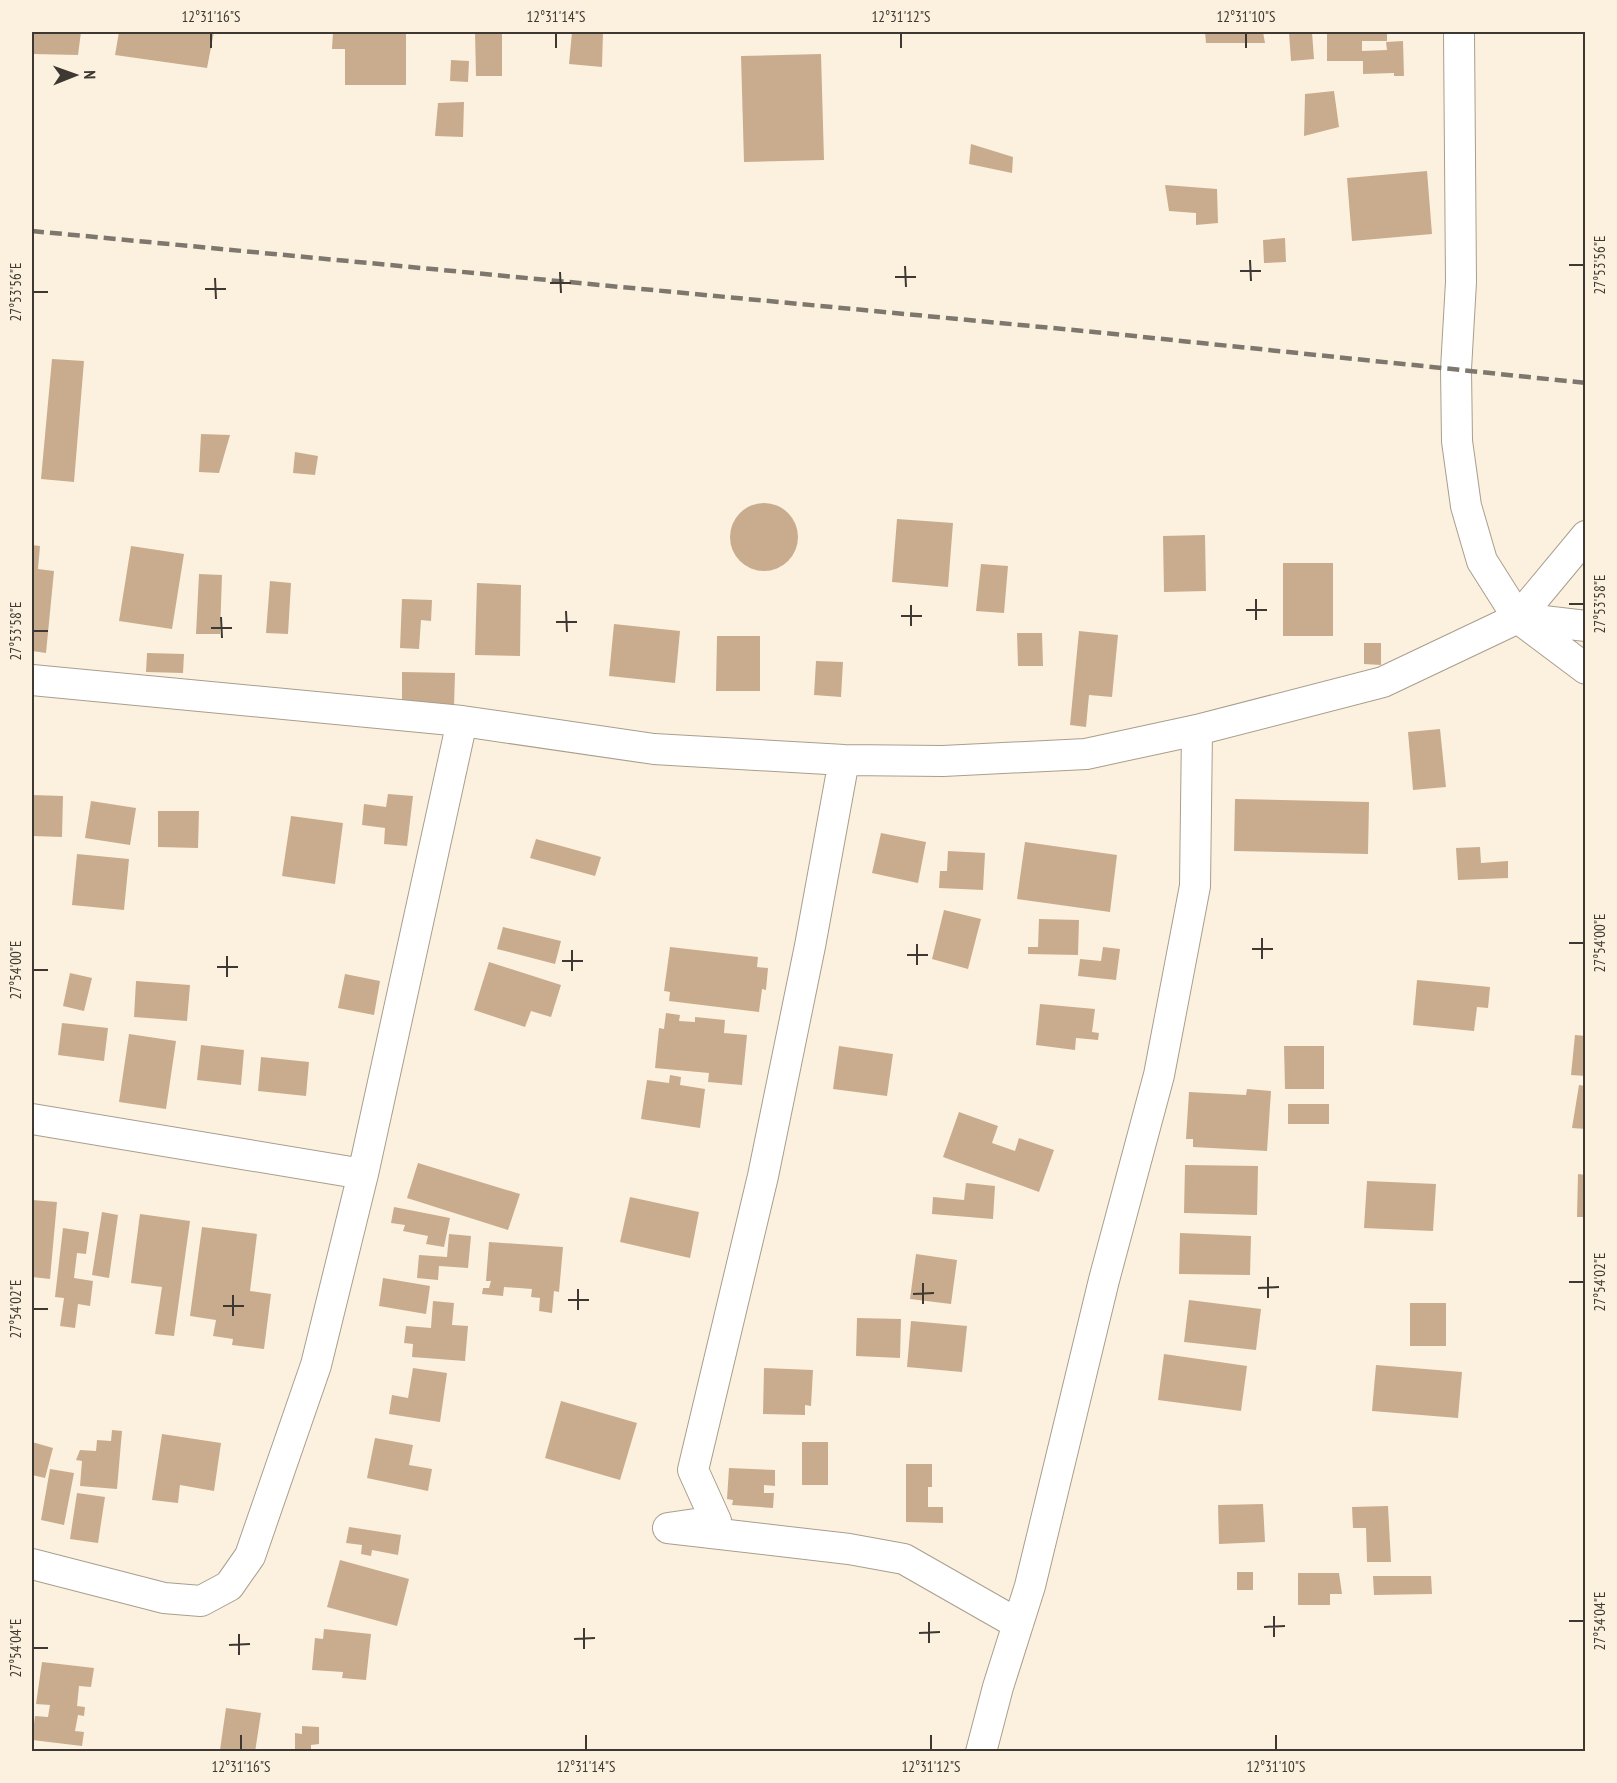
<svg xmlns="http://www.w3.org/2000/svg" width="1617" height="1783" font-family="'PT Sans Narrow',sans-serif">
  <style>
    .building { fill: #c9ac8d }
    .lines { fill: none; stroke-linecap: round; stroke-linejoin: round }
    .minor-casing { stroke: #a99e8e; stroke-width: 32 }
    .minor { stroke: #fff; stroke-width: 30 }
    .rail { stroke: #7e776d; stroke-width: 4.5; stroke-dasharray: 12 6; stroke-linecap: butt }
    .ticks { fill: none; stroke: #3d3831; stroke-width: 2 }
    .neatline { fill: none; stroke: #3d3831; stroke-width: 2 }
    .ticks-label { font-size: 15px; text-anchor: middle; fill: #3d3831 }
  </style>
  <rect width="100%" height="100%" fill="#fcf1df"/>
  <path class="building" d="M32,32h49l-3,23 -46,-1z
    M119,32h95l-7,36 -92,-13z
    M333,32h73v53h-61v-36h-13z
    M475,32h27v44h-26z
    M572,32h31l-1,35 -33,-3z
    M1205,32h58l2,11h-59z
    M1289,32h23l2,27 -23,2z
    M1327,32h60v9h-25v10l25,-1 -1,-8 17,-1 1,35h-10v-3l-31,1v-13h-36z
    M821,54l3,106 -80,2 -3,-106z
    M451,60l18,1 -1,21 -18,-1z
    M1334,91l5,36 -35,9 1,-42z
    M464,102l-1,35 -28,-1 3,-33z
    M971,144l42,13 -1,16 -43,-9z
    M1427,171l5,63 -80,7 -5,-63z
    M1165,185l52,4 1,34 -22,2v-12l-27,-2z
    M1285,238l1,24 -22,1 -1,-23z
    M52,359l32,2 -10,121 -33,-3z
    M201,434l29,1 -11,38 -20,-1z
    M295,452l23,4 -3,19 -22,-2z
    M730 537a34 34 0 1 1 68 0a34 34 0 1 1-68 0Z
    M897,519l56,4 -5,64 -56,-5z
    M1205,535l1,56 -42,1 -1,-56z
    M32,545l8,1 -2,23 16,2 -8,82 -14,-2z
    M131,546l53,8 -12,75 -53,-8z
    M1283,563h50v73h-50z
    M981,564l27,2 -4,47 -28,-2z
    M199,574l23,1 -2,59h-24z
    M270,581l21,2 -3,51 -22,-1z
    M477,583l44,2 -1,71 -45,-1z
    M402,599l30,1 -1,21 -10,-1 -2,29 -19,-1z
    M614,624l66,7 -5,52 -66,-7z
    M1079,631l39,4 -6,62 -23,-2 -3,32 -16,-2z
    M1017,633h25l1,33h-25z
    M717,636h43v55h-44z
    M1364,643h17v22l-17,-1z
    M147,653l37,1 -1,19 -37,-1z
    M816,661l27,1 -2,35 -27,-2z
    M402,672l53,1 -1,34 -52,-1z
    M1440,729l6,58 -33,3 -5,-58z
    M388,794l25,2 -6,50 -23,-2 1,-16 -23,-3 2,-21 22,3z
    M32,795l31,1 -1,41 -30,-1z
    M1235,799l134,3 -1,52 -134,-3z
    M91,801l45,7 -6,37 -45,-7z
    M158,811h41l-1,37 -40,-1z
    M291,816l52,7 -8,61 -53,-8z
    M881,833l45,9 -8,41 -46,-10z
    M536,839l65,18 -6,19 -65,-18z
    M1025,842l92,13 -7,57 -93,-13z
    M1480,847l1,16 27,-2v17l-50,2 -2,-32z
    M948,851l37,2 -2,37 -44,-2 1,-17h7z
    M77,854l52,5 -5,51 -52,-5z
    M944,910l37,9 -13,50 -36,-10z
    M1039,919l40,1 -1,35 -50,-1v-7h10z
    M503,927l58,14 -6,23 -58,-15z
    M670,947l88,10 -1,10 11,1 -2,22 -4,-1 -3,23 -90,-11 1,-9 -6,-1z
    M1103,947l17,2 -4,31 -38,-4 2,-17 21,2z
    M489,962l72,23 -10,32 -20,-6 -6,16 -51,-17z
    M70,973l22,5 -8,33 -21,-5z
    M345,974l35,7 -6,34 -36,-7z
    M1417,980l73,7 -2,21 -11,-1 -3,24 -61,-6z
    M136,981l54,4 -3,36 -53,-4z
    M1040,1004l55,5 -3,23 7,1 -1,7 -22,-2 -1,12 -39,-5z
    M666,1013l14,2 -1,6 16,1v-5l30,3 -1,13 23,2 -5,50 -34,-3 1,-9 -54,-5 4,-40 5,1z
    M62,1023l46,5 -4,33 -46,-6z
    M129,1034l47,7 -10,68 -47,-7z
    M1575,1035l11,1v40l-15,-1z
    M201,1045l43,5 -3,35 -44,-5z
    M839,1046l54,8 -6,42 -54,-7z
    M1284,1046h40v43h-39z
    M261,1057l48,5 -3,34 -48,-5z
    M670,1075l11,2 -1,8 25,4 -5,39 -59,-9 6,-39 22,3z
    M1579,1085l7,1v43l-14,-1z
    M1247,1089l24,2 -4,60 -74,-4v-8h-7l3,-47 57,3z
    M1288,1104h41v20h-41z
    M959,1112l39,14 -6,17 23,8 4,-13 35,12 -15,42 -96,-35z
    M418,1163l102,31 -12,36 -101,-32z
    M1185,1165l73,1 -1,49 -73,-2z
    M1578,1174l8,1v42h-9z
    M1367,1181l69,3 -3,47 -69,-3z
    M966,1183l29,3 -2,33 -61,-5 1,-17 31,3z
    M630,1197l69,15 -9,46 -70,-16z
    M32,1200l25,2 -7,77 -18,-2z
    M394,1207l56,11 -6,29 -18,-3 2,-8 -25,-5 2,-6 -14,-2z
    M102,1212l16,3 -9,63 -17,-3z
    M140,1214l50,7 -16,115 -19,-2 7,-47 -31,-4z
    M202,1227l55,7 -7,57 21,3 -7,55 -32,-4 1,-6 -20,-3 3,-16 -26,-4z
    M63,1228l26,4 -3,22 -9,-1 -3,25 19,3 -3,25 -12,-2 -3,24 -15,-2 4,-28 -9,-1z
    M1180,1233l71,3 -1,39 -71,-1z
    M449,1234l22,2 -3,32 -29,-2 -1,14 -21,-2 2,-23 28,2z
    M489,1242l74,5 -4,45 -5,-1 -2,22 -13,-2 1,-13 -9,-1 1,-8 -28,-2 -1,9 -21,-2 1,-6h6l2,-7h-5z
    M916,1254l41,6 -6,44 -41,-5z
    M383,1278l47,8 -4,28 -47,-8z
    M1189,1300l72,9 -5,41 -72,-8z
    M433,1301l21,2 -2,22 16,1 -3,35 -53,-4 1,-13 -9,-1 2,-17 25,2z
    M1410,1303h36v43h-36z
    M857,1318l44,1 -1,39 -44,-2z
    M911,1321l56,5 -5,46 -55,-5z
    M1164,1354l83,12 -6,45 -83,-11z
    M1376,1365l86,7 -4,46 -86,-7z
    M413,1368l34,5 -7,49 -51,-8 3,-19 16,3z
    M764,1368l49,2 -2,36 -6,-1v10l-42,-1z
    M561,1401l76,22 -17,57 -75,-22z
    M112,1430l10,1 -5,58 -37,-3 2,-25 -6,-1 4,-10 16,1 1,-11 14,1z
    M162,1434l59,9 -7,48 -34,-6 -2,18 -26,-3z
    M375,1438l38,7 -4,20 23,4 -4,22 -61,-13z
    M32,1442l21,6 -8,30 -13,-3z
    M802,1442h26v43h-26z
    M906,1464h26v23h-4v20h15v16l-37,-1z
    M729,1468l46,2v16l-11,-1v8h10l-1,15 -41,-3 1,-5 -6,-1z
    M50,1469l24,4 -10,52 -23,-5z
    M77,1493l28,4 -7,46 -28,-4z
    M1263,1504l2,38 -46,2 -1,-39z
    M1388,1506l3,56h-24l-1,-34h-13l-1,-21z
    M349,1527l52,8 -3,20 -26,-5 -1,6 -10,-2 1,-9 -16,-2z
    M340,1560l69,19 -12,47 -70,-19z
    M1237,1572h16v18h-16z
    M1298,1573h41l3,21h-12v11h-32z
    M1373,1576h58l1,18 -58,1z
    M324,1629l47,5 -5,46 -24,-2 1,-6 -31,-2 3,-32 8,1z
    M42,1662l52,6 -3,19 -12,-1 -2,20 8,1 -1,9 -6,-1 -3,16 9,1 -2,14 -50,-6 3,-24 13,1 2,-12 -14,-1z
    M226,1708l35,5 -6,39 -35,-2z
    M302,1726l17,1v17l-8,1v7h-16v-19l7,1z"/>
  <g class="lines">
    <defs>
      <path id="minor" d="M1459,32l2,250 -5,87 1,72 9,65 16,55 36,57 68,51
        M1518,618l68,8
        M32,680l430,41 192,28 190,11 99,1 143,-7 111,-24 186,-48 135,-64 68,-82
        M844,760l-34,186 -47,230 -70,294 23,51 -48,7 181,21 55,10 114,65
        M32,1119l331,55
        M32,1564l132,34 37,3 28,-15 21,-30 66,-191 47,-191 99,-453
        M981,1752l17,-65 32,-101 74,-306 55,-205 36,-189 2,-156"/>
    </defs>
    <use href="#minor" class="minor-casing"/>
    <use href="#minor" class="minor"/>
    <path class="rail" d="M32,231l1073,102 481,50"/>
  </g>
  <path class="ticks" d="M211,33v15M556,33v15M901,33v15M1246,33v15M1250,260l1,21M1569,265h15M905,266l1,21M1240,271h21M560,272l1,21M895,277h21M215,278l1,21M550,283h21M205,289h21M33,292h15M1256,599v21M1569,604h15M911,605v21M1246,610h21M566,611l1,21M901,616h21M221,617l1,21M556,622h21M211,628h21M33,631h15M1262,938v21M1569,943h15M917,944v21M1252,949h21M572,950v21M907,955h21M227,956v21M562,961h21M217,967h21M33,970h15M1268,1277v21M1569,1282h15M923,1283v21M1258,1288l21,-1M578,1289v21M913,1294l21,-1M233,1295v21M568,1300h21M223,1306h21M33,1309h15M1274,1616v21M1569,1621h15M929,1622v21M1264,1627l21,-1M584,1628v21M919,1633l21,-1M239,1634v21M574,1639l21,-1M229,1645l21,-1M33,1648h15M241,1735v15M586,1735v15M931,1735v15M1276,1735v15"/>
  <rect width="1617" height="1783" fill="none" stroke="#fcf1df" stroke-width="66"/>
  <g transform="translate(75 75) rotate(89)" stroke="#fcf1df" stroke-width="4.5" paint-order="stroke">
  <path d="M0-4.5L10 22L0 15L-10 22Z" fill="#3d3831"/>
  <text y="-9" font-size="16" font-weight="bold" text-anchor="middle" fill="#3d3831">N</text>
  </g>
  <rect x="33" y="33" width="1551" height="1717" class="neatline"/>
  <g class="ticks-label">
    <text x="211" y="22">12°31'16"S</text>
    <text x="556" y="22">12°31'14"S</text>
    <text x="901" y="22">12°31'12"S</text>
    <text x="1246" y="22">12°31'10"S</text>
    <text transform="translate(1600 265) rotate(-90)" y="5">27°53'56"E</text>
    <text transform="translate(16 292) rotate(-90)" y="5">27°53'56"E</text>
    <text transform="translate(1600 604) rotate(-90)" y="5">27°53'58"E</text>
    <text transform="translate(16 631) rotate(-90)" y="5">27°53'58"E</text>
    <text transform="translate(1600 943) rotate(-90)" y="5">27°54'00"E</text>
    <text transform="translate(16 970) rotate(-90)" y="5">27°54'00"E</text>
    <text transform="translate(1600 1282) rotate(-90)" y="5">27°54'02"E</text>
    <text transform="translate(16 1309) rotate(-90)" y="5">27°54'02"E</text>
    <text transform="translate(1600 1621) rotate(-90)" y="5">27°54'04"E</text>
    <text transform="translate(16 1648) rotate(-90)" y="5">27°54'04"E</text>
    <text x="241" y="1772">12°31'16"S</text>
    <text x="586" y="1772">12°31'14"S</text>
    <text x="931" y="1772">12°31'12"S</text>
    <text x="1276" y="1772">12°31'10"S</text>
  </g>
</svg>
